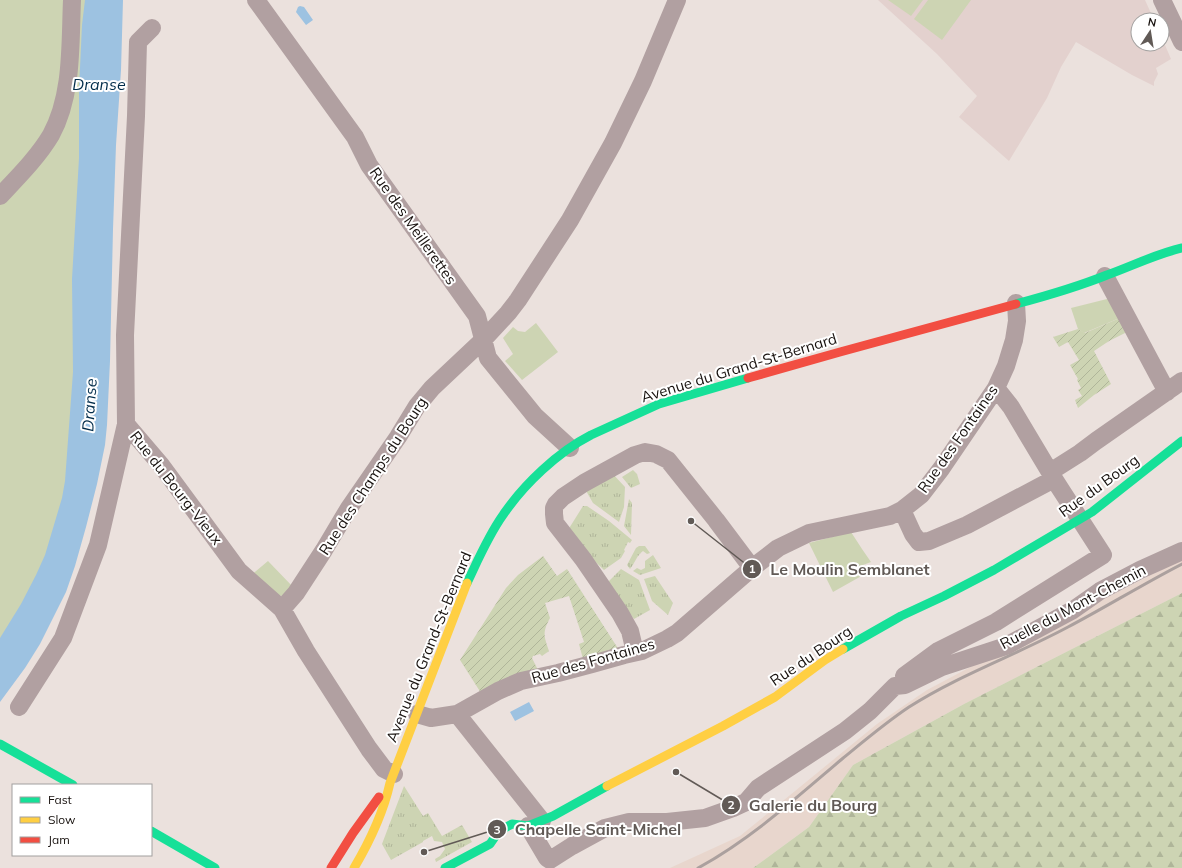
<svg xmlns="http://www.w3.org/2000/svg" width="1182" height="868" font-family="Mulish,sans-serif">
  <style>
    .education { fill: #e3d1ce }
    .built { fill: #e8d6cd }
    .grass { fill: url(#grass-tufts) }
    .forest { fill: url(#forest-firs) }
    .park { fill: #cdd4b3 }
    .garden { fill: url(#garden-furrows) }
    .water { fill: #9dc2e1 }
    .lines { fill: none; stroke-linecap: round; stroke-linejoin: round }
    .street { stroke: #b1a0a1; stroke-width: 18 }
    .fast { stroke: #16e098; stroke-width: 9 }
    .slow { stroke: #ffcf43; stroke-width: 9 }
    .jam { stroke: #f24e42; stroke-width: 9 }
    .rail { stroke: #aba09e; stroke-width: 3 }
    .labels { text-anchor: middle; stroke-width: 4; stroke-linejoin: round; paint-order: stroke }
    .street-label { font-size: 15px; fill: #17110e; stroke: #fff }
    .water-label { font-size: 16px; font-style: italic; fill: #002c4a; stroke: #fff }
    .leader { fill: none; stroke: #615a56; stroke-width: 1.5 }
    .callout-dot { fill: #615a56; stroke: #fff; stroke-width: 1.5 }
    .mark-label { font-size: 12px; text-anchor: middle; font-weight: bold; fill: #fff }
    .callout-label { font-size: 16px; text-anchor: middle; font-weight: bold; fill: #615a56; stroke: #fff; stroke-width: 4; stroke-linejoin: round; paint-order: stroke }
  </style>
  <defs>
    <pattern id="grass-tufts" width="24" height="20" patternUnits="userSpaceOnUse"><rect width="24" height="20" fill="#cdd4b3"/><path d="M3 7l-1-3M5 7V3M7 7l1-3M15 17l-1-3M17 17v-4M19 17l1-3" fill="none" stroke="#afb599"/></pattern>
    <pattern id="forest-firs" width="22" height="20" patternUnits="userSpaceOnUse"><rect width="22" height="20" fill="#cdd4b3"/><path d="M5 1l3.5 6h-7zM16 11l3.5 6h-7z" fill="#afb599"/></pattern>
    <pattern id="garden-furrows" width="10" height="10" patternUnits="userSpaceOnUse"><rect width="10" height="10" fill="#cdd4b3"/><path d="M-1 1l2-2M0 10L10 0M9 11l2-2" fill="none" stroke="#afb599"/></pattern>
  </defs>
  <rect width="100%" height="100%" fill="#ebe1dd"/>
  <path class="education" d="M878,0h267l9,20h-16v24h24v-6l9,21 -15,9 2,6 -4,8v4l-22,-11 -56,-33 -15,25 -14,31 -38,63 -50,-44 18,-21 -40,-42z"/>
  <path class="built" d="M1182,559v34l-218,111 -111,61 -44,62 -56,41h-83l70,-32 137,-112 50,-34 68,-36 92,-46z"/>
  <path class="grass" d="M633,470l4,4 3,10 -9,4 -9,-11z
    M611,472l14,15 -1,20 -5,15 -26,-19 -8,-14z
    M629,499l3,4 -1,32 -7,-9z
    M583,506h4l22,15 23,19 -2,3 -2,-1 -4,8 1,1 -4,7 -17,12 -22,-21 -14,-19z
    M639,546h6l5,7 -3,1 -4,-3c-6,4 -8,12 -13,18l-3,-4 9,-17z
    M653,555l8,13 -21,7 -7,-4 4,-3 4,2 4,-2v-7z
    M621,569l18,11 11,30 -16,9 -27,-36z
    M655,576l18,27 -5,12 -16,-14 -8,-22z
    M404,786l19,30 5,-3 14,23 20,-11 10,17 -36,20 -1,-3 5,-3 5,-7 -3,-7 -8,-1 -2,-5 -9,5v1l-32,18 -9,-16z"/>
  <path class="forest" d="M1182,593v275h-429l56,-41 44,-62 111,-61z"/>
  <path class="park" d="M0,0h106l-23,460 -26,95 -57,110z
    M888,0h35l-12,16z
    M928,0h43l-29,40 -28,-21z
    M1111,298l11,19 -38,16 -6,-4 -7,-21z
    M536,323l22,29 -36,28 -17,-19 8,-7 -10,-16 10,-11 5,4 7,1z
    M851,532l11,17 9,13 -8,3 4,10 -2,-1 -32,18 -24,-49z
    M268,561l26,27 -12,8 -9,-2 -24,-17z"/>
  <path class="garden" d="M1122,317l7,14 -20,10 -15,10 17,33 -17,11 -16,13 -3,-8 7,-4 -4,-6 3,-2 -4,-8 1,-1 -8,-14 9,-5 -11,-18 -9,5 -6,-10 25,-8 7,4z
    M543,556l14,20 10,-7 52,81 -36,9 -4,-15 5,-2 -15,-46 -24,7 5,15c-8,15 -6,18 -1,33l-7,5 -2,-2 -7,2 -1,2 6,12 -57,23 -21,-33 46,-72 12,-13z"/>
  <path class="water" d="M85,0h38l-2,70 -5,75 -3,84 -3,132 -3,64 -2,20 -8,39 -11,43 -11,39 -9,26 -26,52 -15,24 -25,34v-64l21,-34 15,-29 9,-20 17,-57 3,-17 8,-109 -1,-93 7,-121v-69l3,-64z
    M300,6l4,1 9,13 -7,5 -10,-13 2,-5z
    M529,702l5,9 -19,10 -5,-9z"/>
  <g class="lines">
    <path class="street" d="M256,0l99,137 14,28 108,151 11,42 47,58 35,32
      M1162,0l20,42
      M152,28l-14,14 -2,74 -11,219 1,89 35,41 78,106 43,38 24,42 63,98 15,20 10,5
      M0,196c17,-18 38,-39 51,-61 22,-40 19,-91 21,-135
      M1105,276l62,116
      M1050,472l30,-19 16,-12 86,-60
      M902,510l11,24 6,8 10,-1 38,-16 87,-46
      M282,609l14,-16 28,-43 25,-42 49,-71 19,-31 15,-18 51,-48 25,-27 10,-13 52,-80 43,-77 30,-62 34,-81
      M635,652l-5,-21 -10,-18 -37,-54 -28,-36 -1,-9v-6l2,-4 7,-7 21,-14 51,-28 10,-3 11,2 12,6 48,60 36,48
      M904,676l34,-25 58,-29 107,-67 -49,-76 -43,-72 -15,-19
      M19,707l44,-69 35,-93 28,-121
      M417,714l14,4 26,-4 41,-23 23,-10 37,-8 34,-9 32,-9 18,-4 25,-12 10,-6 75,-65 26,-20 31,-15 81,-17 12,-6 19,-15 20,-26 55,-81 10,-22 8,-26 3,-19 -1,-18
      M457,714l85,107
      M528,826l19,32 3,2 22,-14 33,-18 24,-6h38l38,-4 28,-10 13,-6 12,-14 87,-57 25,-20 25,-25 10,-1 37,-18 64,-21 67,-36 27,-19 40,-21 42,-19"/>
    <path class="fast" d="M1016,304c30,-8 61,-17 91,-29 25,-9 49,-21 75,-27
      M467,583c11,-23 21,-47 36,-68 21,-31 55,-63 88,-80l68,-31 89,-26
      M843,649l58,-33 43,-20 50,-26 98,-58 90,-71
      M0,744l73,41
      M151,831l64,37
      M445,868l45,-24 9,-13 13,-7 16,2 25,-10 54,-30"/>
    <path class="slow" d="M607,786l116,-60 52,-29 50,-37 18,-11
      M354,868c16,-27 29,-54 36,-85l77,-200"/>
    <path class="jam" d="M748,378l92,-26 176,-48
      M331,868l22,-35 26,-36"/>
    <path class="rail" d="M698,868c53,-29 98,-70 144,-109 22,-18 43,-36 67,-52 50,-32 107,-52 159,-80 38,-20 75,-43 114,-63"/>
  </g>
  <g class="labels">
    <g class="street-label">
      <text transform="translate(413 226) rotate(55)" y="5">Rue des Meillerettes</text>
      <text transform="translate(739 368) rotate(-17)" y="5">Avenue du Grand-St-Bernard</text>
      <text transform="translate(958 439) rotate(-55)" y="5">Rue des Fontaines</text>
      <text transform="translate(373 476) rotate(-57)" y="5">Rue des Champs du Bourg</text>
      <text transform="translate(1099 486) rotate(-36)" y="5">Rue du Bourg</text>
      <text transform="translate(176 488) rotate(52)" y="5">Rue du Bourg-Vieux</text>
      <text transform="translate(1073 607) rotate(-28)" y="5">Ruelle du Mont-Chemin</text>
      <text transform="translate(429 647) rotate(-68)" y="5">Avenue du Grand-St-Bernard</text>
      <text transform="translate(811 656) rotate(-34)" y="5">Rue du Bourg</text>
      <text transform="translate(593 661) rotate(-16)" y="5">Rue des Fontaines</text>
    </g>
    <g class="water-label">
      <text x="99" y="90">Dranse</text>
      <text transform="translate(89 405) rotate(-86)" y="6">Dranse</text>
    </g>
  </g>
  <path class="leader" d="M691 521L752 569M676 772L731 805M424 852L497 829"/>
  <g class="callout-dot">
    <circle cx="691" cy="521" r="4"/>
    <circle cx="676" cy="772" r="4"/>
    <circle cx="424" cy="852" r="4"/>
    <circle cx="752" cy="569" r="10"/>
    <circle cx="731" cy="805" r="10"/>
    <circle cx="497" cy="829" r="10"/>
  </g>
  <g class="mark-label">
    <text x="752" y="573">1</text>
    <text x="731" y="809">2</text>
    <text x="497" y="834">3</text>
  </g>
  <g class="callout-label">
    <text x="850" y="575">Le Moulin Semblanet</text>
    <text x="813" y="811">Galerie du Bourg</text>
    <text x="598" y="835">Chapelle Saint-Michel</text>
  </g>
  <rect x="12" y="784" width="140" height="72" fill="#ffffff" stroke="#a2a09f"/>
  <rect x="20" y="797" width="20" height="6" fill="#16e098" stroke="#a2a09f"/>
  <text x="48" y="804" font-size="12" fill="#17110e">Fast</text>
  <rect x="20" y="817" width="20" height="6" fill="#ffcf43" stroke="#a2a09f"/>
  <text x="48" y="824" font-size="12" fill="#17110e">Slow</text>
  <rect x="20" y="837" width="20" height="6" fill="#f24e42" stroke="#a2a09f"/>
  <text x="48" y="844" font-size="12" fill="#17110e">Jam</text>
  <g transform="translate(1150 32) rotate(12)"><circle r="19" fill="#ffffff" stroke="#a2a09f"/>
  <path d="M0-3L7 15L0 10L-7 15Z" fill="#615a56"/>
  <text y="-6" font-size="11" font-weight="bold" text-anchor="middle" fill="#17110e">N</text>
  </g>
</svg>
